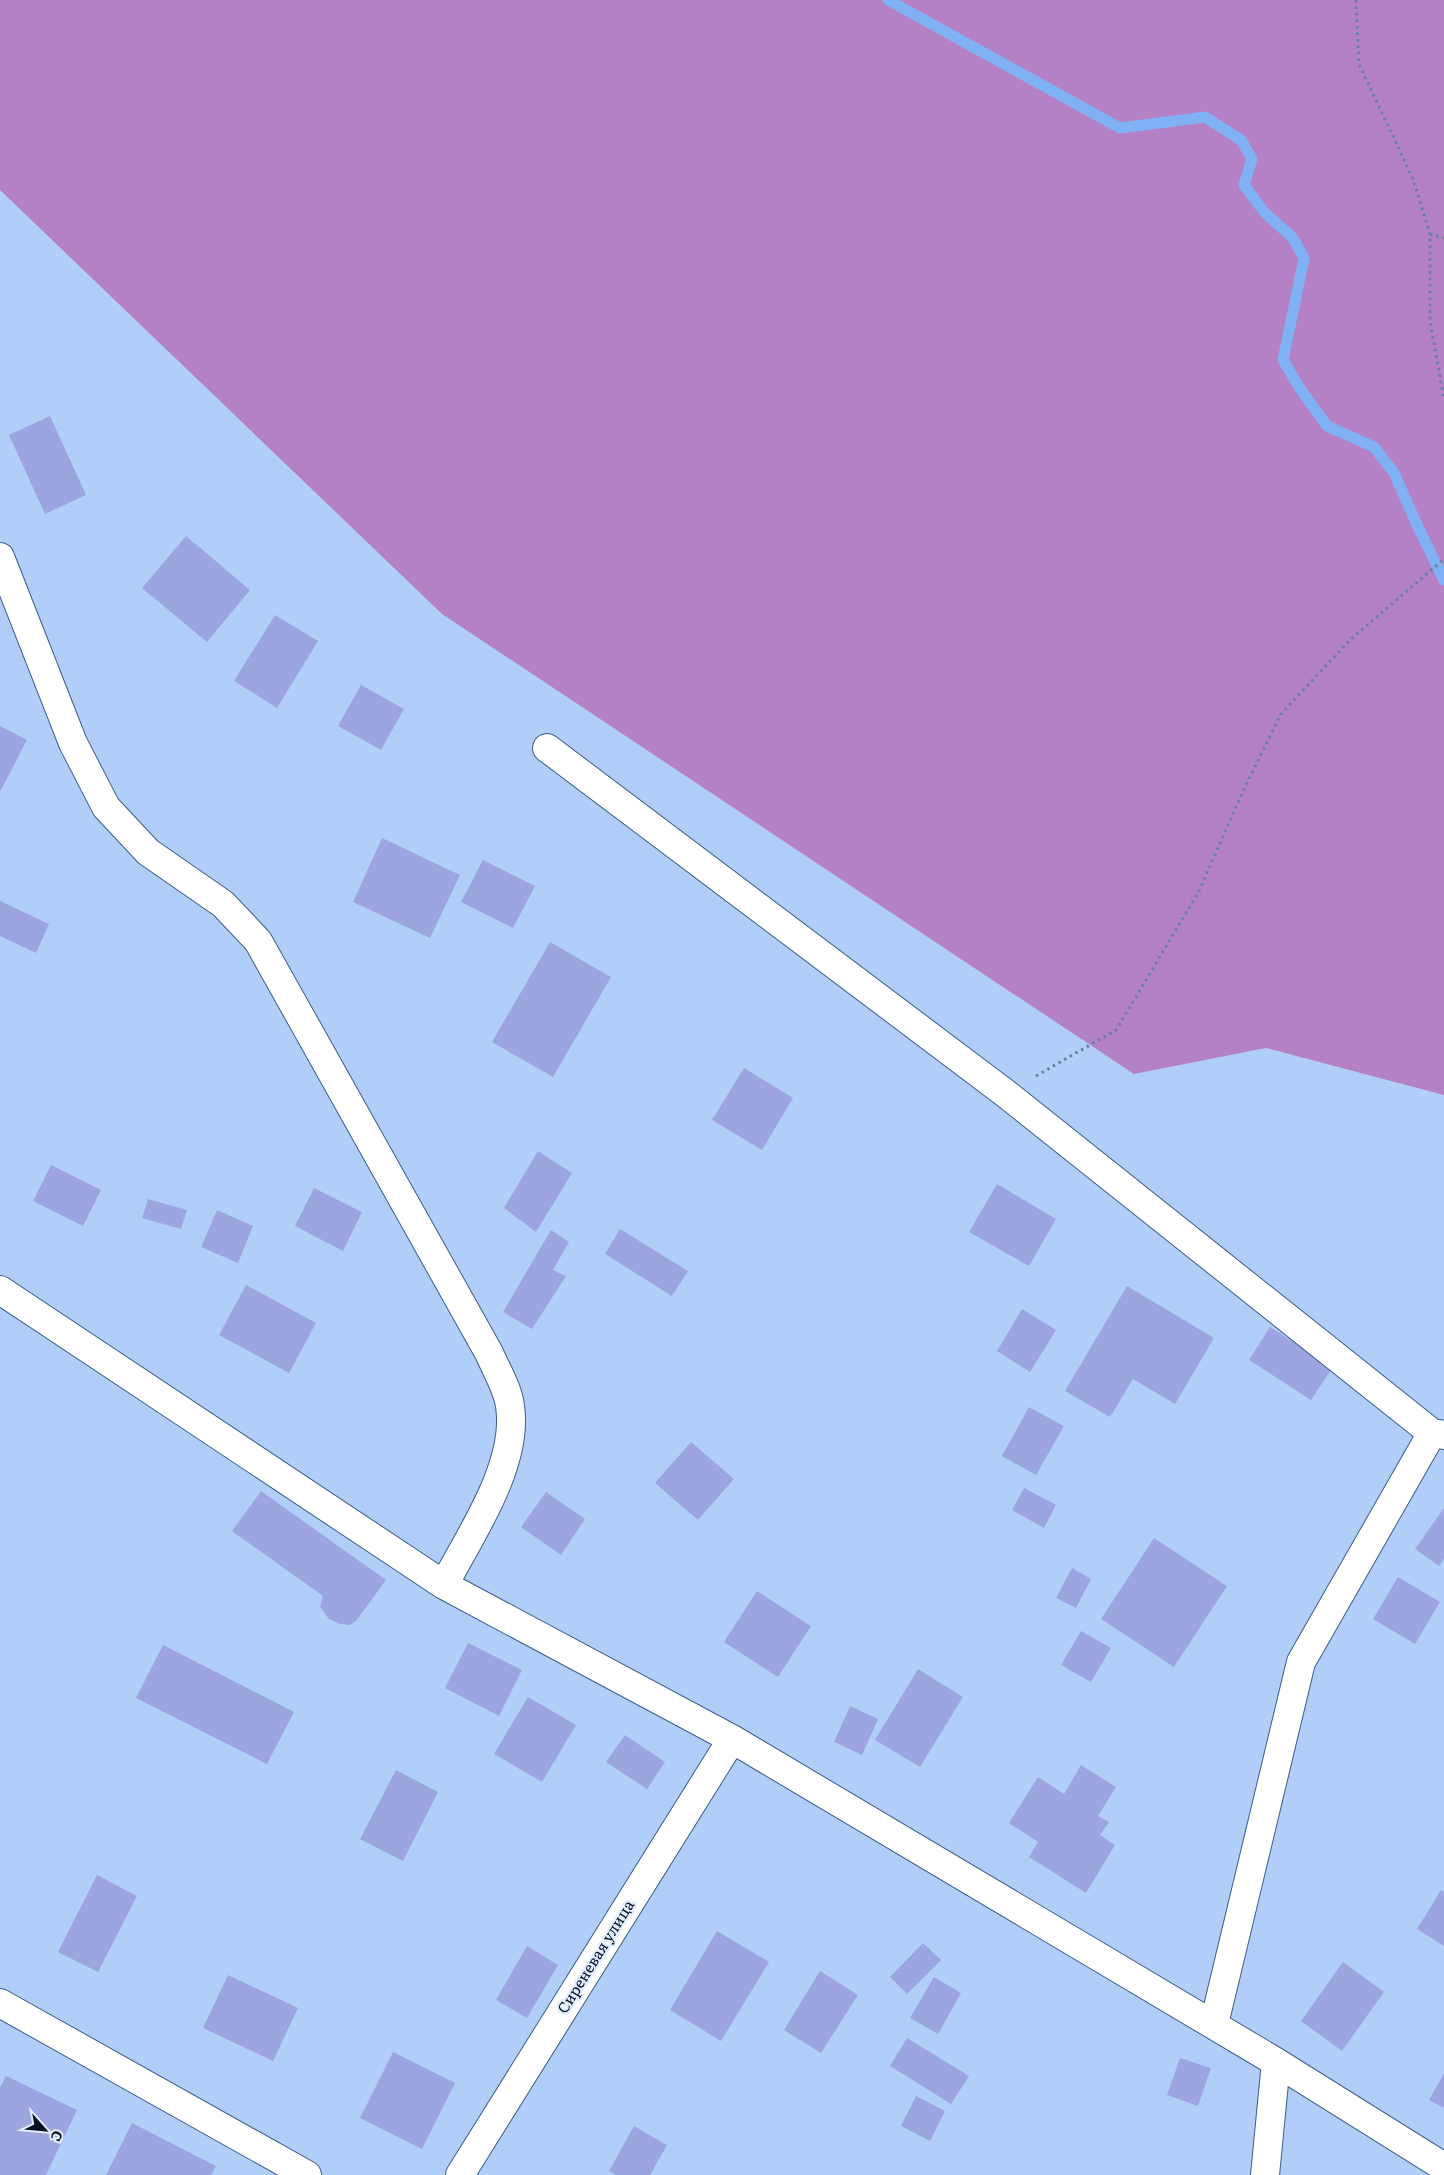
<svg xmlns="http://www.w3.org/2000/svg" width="1444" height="2175" font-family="Literata,serif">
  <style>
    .forest { fill: #b481c5 }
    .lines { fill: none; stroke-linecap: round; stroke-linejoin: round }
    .stream { stroke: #81b1f5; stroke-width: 11 }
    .building { fill: #9ca5df }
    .minor-casing { stroke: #3c5c8a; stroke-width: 30 }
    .path { stroke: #6a7f9f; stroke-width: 3; stroke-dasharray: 2.5 4; stroke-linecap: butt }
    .minor { stroke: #fff; stroke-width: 28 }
    .labels { text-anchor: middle; stroke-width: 5; stroke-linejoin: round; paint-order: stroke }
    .street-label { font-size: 15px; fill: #051022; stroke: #e2eefe }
  </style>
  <rect width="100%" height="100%" fill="#b1cef8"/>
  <path class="forest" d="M0,0h1444v1095l-178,-47 -132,26 -692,-460 -442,-424z"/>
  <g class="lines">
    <path class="stream" d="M888,0l232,128 85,-11 36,23 11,19 -8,26 21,28 28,25 11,20 -21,102 18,30 26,36 47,21 20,26 24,54 26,53"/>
  </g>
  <path class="building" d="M50,416l36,79 -41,19 -36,-79z
    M186,536l64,54 -43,52 -65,-54z
    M275,615l43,26 -41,67 -43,-27z
    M361,685l43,24 -23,41 -43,-24z
    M0,726l27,14 -27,52z
    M382,838l78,37 -30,63 -77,-36z
    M483,860l52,26 -22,42 -52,-26z
    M0,901l49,23 -13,29 -36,-17z
    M550,942l61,35 -58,100 -61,-35z
    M744,1068l49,30 -31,52 -50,-30z
    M538,1151l34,22 -36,59 -32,-24z
    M51,1165l50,25 -18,36 -50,-25z
    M997,1184l59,35 -27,47 -60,-34z
    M314,1188l48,24 -19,39 -48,-25z
    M148,1199l39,11 -6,19 -39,-11z
    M217,1210l36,16 -15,37 -37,-16z
    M620,1229l68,42 -16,25 -67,-42z
    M551,1230l18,12 -16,28 13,6 -34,53 -29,-17z
    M246,1285l70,38 -27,50 -70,-38z
    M1127,1286l87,52 -39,66 -42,-25 -23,38 -45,-26z
    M1022,1309l34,21 -26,42 -33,-21z
    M1270,1327l63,40 -22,33 -62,-40z
    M1029,1407l35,19 -28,49 -34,-19z
    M691,1442l43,37 -36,41 -43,-37z
    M1024,1488l32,17 -12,23 -32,-18z
    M261,1491l125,89 -30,41 -6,4 -10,-1 -11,-5 -9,-12 3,-11 -91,-65z
    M546,1492l39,27 -24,36 -40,-28z
    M1444,1508v51l-5,7 -24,-17z
    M1154,1538l73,48 -53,81 -73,-48z
    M1072,1568l19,11 -15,29 -20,-10z
    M1398,1577l42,25 -25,42 -42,-25z
    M757,1591l54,35 -33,51 -54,-35z
    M1081,1631l30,17 -20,34 -30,-17z
    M468,1643l54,27 -23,46 -54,-28z
    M163,1645l131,67 -27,52 -131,-66z
    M918,1669l45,28 -43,70 -45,-27z
    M528,1697l48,28 -34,57 -48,-28z
    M850,1706l28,13 -16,36 -28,-13z
    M625,1735l40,27 -18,27 -41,-27z
    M1081,1765l35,22 -18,29 11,6 -9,13 15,10 -29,48 -57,-36 9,-15 -29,-19 29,-46 26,17z
    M396,1770l42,22 -35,69 -43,-22z
    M97,1875l40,21 -39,76 -40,-20z
    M1441,1890l3,2v54l-27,-17z
    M717,1931l52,31 -48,79 -51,-31z
    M923,1943l18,17 -34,34 -17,-17z
    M527,1946l31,19 -31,53 -31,-18z
    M1343,1962l41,30 -42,59 -41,-30z
    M820,1971l38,24 -37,58 -37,-23z
    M228,1975l70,33 -25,53 -70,-33z
    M934,1977l27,16 -23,41 -28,-16z
    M907,2038l62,38 -18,28 -61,-38z
    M393,2052l62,31 -33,66 -62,-31z
    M1180,2058l31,10 -13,38 -31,-11z
    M1444,2073v35l-15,-8z
    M6,2076l71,34 -31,65h-46v-87z
    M916,2096l29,15 -15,30 -29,-15z
    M132,2123l84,43 -5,9h-105z
    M634,2126l33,19 -17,30h-34l-7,-4z"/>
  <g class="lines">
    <defs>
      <path id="minor" d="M0,557l73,186 33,64 42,45 75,52 35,37 231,412c7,16 19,36 21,53 9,59 -40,129 -66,179
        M547,748l458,345 427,340
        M0,1290l444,295 288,154 544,323 -11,113
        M0,2003l307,172
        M1214,2024l87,-362 131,-229 12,2
        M1276,2062l168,105
        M460,2175l272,-436"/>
    </defs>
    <use href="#minor" class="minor-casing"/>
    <path class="path" d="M1356,0l3,64 54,115 17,55v87l14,77
      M1430,234l14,4
      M1036,1076l80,-46 82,-137 46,-104 37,-75 70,-75 93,-80"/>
    <use href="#minor" class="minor"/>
  </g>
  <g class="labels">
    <g class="street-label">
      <text transform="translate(596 1957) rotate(-58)" y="5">Сиреневая улица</text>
    </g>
  </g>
  <g transform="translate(45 2130) rotate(117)" stroke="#e2eefe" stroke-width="4" paint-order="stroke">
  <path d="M0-4L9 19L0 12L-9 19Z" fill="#051022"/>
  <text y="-8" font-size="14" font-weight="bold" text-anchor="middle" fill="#051022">С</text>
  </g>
</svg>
